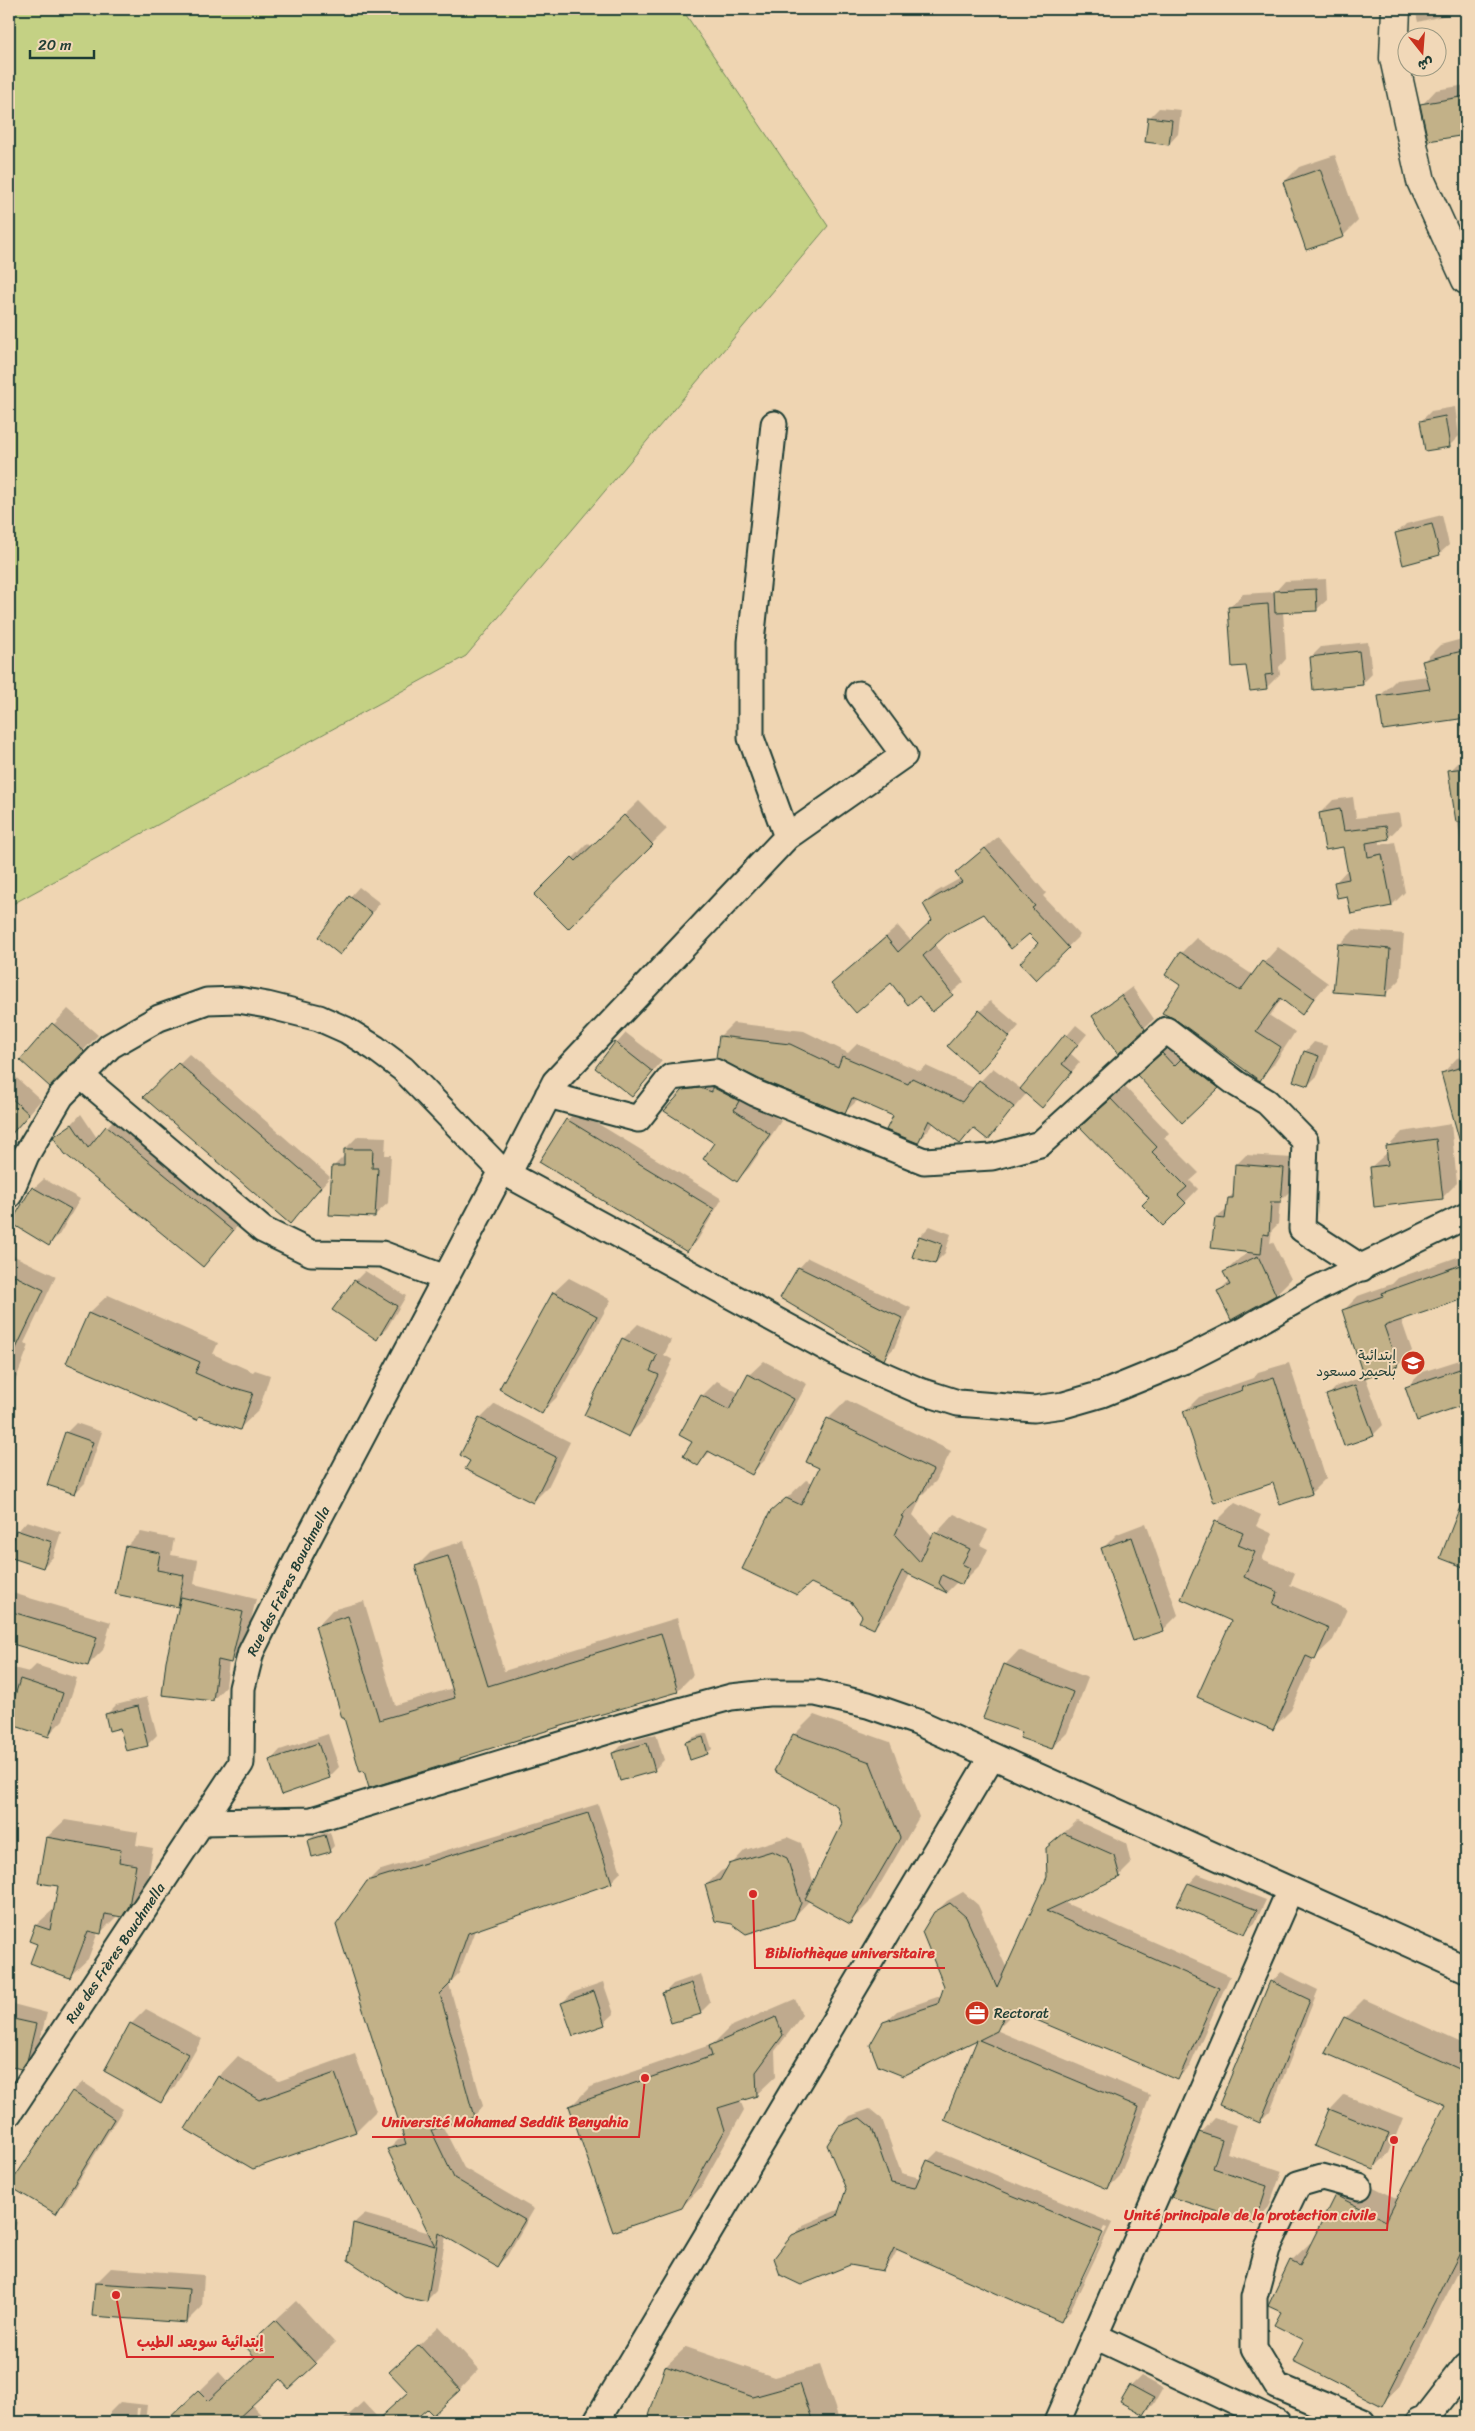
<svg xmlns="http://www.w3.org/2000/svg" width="1475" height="2431" font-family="Sriracha,'Playpen Sans Arabic',sans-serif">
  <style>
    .green { fill: #c4d184; stroke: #72875c }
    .shadow { fill: #0003; fill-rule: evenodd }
    .building { fill: #c2b188; stroke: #1f3d34 }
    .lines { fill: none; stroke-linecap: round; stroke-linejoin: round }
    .street-casing { stroke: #1f3d34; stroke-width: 29 }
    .secondary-casing { stroke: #1f3d34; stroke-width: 31 }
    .street { stroke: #f1d8b8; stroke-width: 25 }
    .secondary { stroke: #f1d8b8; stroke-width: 28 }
    .labels { text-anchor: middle; stroke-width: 4; stroke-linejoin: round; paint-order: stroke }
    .poi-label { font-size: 14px; fill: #1f3d34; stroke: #f1d8b8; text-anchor: end }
    .street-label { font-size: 14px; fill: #1f3d34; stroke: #f1d8b8 }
    .leader { fill: none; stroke: #d62828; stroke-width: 2 }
    .callout-dot { fill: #d62828; stroke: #f1d8b8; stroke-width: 2 }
    .callout-label { font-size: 15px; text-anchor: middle; font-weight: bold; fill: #d62828; stroke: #f1d8b8; stroke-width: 4; stroke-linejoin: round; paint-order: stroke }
  </style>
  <rect width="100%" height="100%" fill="#efd5b2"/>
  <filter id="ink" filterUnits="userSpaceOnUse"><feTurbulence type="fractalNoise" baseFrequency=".02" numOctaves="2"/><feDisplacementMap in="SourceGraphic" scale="10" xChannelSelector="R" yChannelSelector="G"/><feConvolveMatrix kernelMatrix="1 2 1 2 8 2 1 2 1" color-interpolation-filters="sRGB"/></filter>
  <g filter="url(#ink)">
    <path class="green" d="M9,9h673l146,217 -362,430 -457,250z"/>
    <path class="shadow" d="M1415,9h51v1l-48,12z
      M1466,85v49l-37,6 -7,-35 14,-15z
      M1159,108l22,2 -3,24 -9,10 -20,-26z
      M1335,155l23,66 -15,15 -59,-54 15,-15z
      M1455,407l4,29 -9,9 -29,-24 10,-10z
      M1442,515l7,30 -10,9 -43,-20 10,-10z
      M1326,579l1,21 -10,9 -34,2 3,48 -7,8 1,7 -14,14 -18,-23 -19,-57 14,-14 32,-2 10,-11z
      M1466,638v224l-2,1 -14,-92 15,-15 -5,-38 -81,-21 17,-17 32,-4 -4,-15 16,-16z
      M1368,642l4,32 -10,10 -51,-27 10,-10z
      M1353,797l3,21 43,-5 2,12 -13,13 -8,1v6l15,-3 10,50 -13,13 -40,8 -4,-18 -13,-12 13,-14 -4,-23 -24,-33 13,-13z
      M639,801l28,28 -99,98 -32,-32 52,-52 4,4z
      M998,837l48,56 -3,3 37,39 -44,43 4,-35 -10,-11 -45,-20 -39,21 -12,11 30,38 -32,28 -12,-15 -29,-14 -46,-9 53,-46 13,15 22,-21 -9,-16 12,-12 25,-14 8,-17z
      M359,887l21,16 -40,50 10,-56z
      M1354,930l50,4 -4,46 -15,15 -46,-50z
      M1196,938l57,37 25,-28 50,36 -26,30 -20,-15 -12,18 25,16 -21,32 -15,15 -77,-95 -15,-9 14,-22z
      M1132,987l22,32 -10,9 -51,-12z
      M990,1001l29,25 -31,36 -39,-16z
      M68,1009l30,26 -33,35 -44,-10z
      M733,1023l71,8 44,22 9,-9 63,27 6,-5 48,22 19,-20 28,21 55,-64 11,9 -16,20 9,8 -28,34 -25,-3 -39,45 -13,-10 -15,15 -26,-20 -16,19 -23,-27 -37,-15 -13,12 -125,-76z
      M626,1033l36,28 -30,35 -36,-29z
      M1177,1039l56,34 -15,15 -64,-28z
      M1314,1042l14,4 -10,29 -10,10 -3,-33z
      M189,1054l141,123 -40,45 -145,-125z
      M1466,1056v85l-5,1 -18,-69 14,-15z
      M10,1072l31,28 -32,37v-64z
      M697,1078l49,19 35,24 -32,47 -12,12 -53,-89z
      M1125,1087l44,46 -5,5 35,35 -9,8 8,8 -35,36 -13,-27 -55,-84z
      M577,1111l145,88 -25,42 -10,10 -120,-131z
      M81,1114l16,24 19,-21 126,104 -40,45 -143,-122 13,-20z
      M1451,1124l6,59 -15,15 -71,-31 17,-15v-5l14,-15z
      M358,1136l28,1 -1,18h6l-3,48 -14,13 -40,-50 11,-11v-6z
      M1246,1155l47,3 -3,33 -10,10 -2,23 -6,6 -2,13 3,-1 18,37 -15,15 -44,25 -13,-28 10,-10 -4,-9 15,-14 12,-7 -36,-33 12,-9 1,-11 5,-5 3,-29z
      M44,1179l36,20 -21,36 -10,9 -32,-19 17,-37z
      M930,1226l21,8 -6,19 -10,10 -22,-7 7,-20z
      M10,1254l46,22 -32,67 5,2 -20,52z
      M1466,1254v42l-65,23 11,32 -15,14 -32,11 18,49 -10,10 -45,-39 9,-10 28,-10 -22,-65 15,-15 34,-12 6,-6z
      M808,1258l103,50 -17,40 -10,10 -85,-90z
      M365,1271l41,25 -19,32 -10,10 -22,-57z
      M569,1278l42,22 -54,97 -15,15 -42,-23 54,-97z
      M108,1295l110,48 -5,11 40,18 2,-2 15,5 -11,35 -19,18 -40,-13 -3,4 -129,-57 21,-49z
      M638,1324l33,16 -7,15 9,5 -29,60 -15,15 -6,-96z
      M1466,1358v45l-49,16 -10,-32 15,-15z
      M764,1361l43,23 -41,75 -14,14 -41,-22 -13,13 -4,-22 8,-46 15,-15 22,12 10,-18z
      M1289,1363l37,115 -15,15 -37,-11 -90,-70 15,-15 54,-19 5,-6z
      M847,1400l104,51 -15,30 -16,16 1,1 -8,17 20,22 21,-23 34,16 -8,15 8,4 -7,15 -19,19 -4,-2 -11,11 -37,-18 -18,35 -19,19 -102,-115 35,-33 7,3 8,-16 7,-48z
      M495,1404l75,38 -22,45 -15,15 -62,-42 9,-41z
      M76,1423l26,9 -17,51 -10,10 -9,-60z
      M1466,1494v73l-24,-9z
      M1235,1503l26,12 -5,11 17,8 -11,25 33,14 -5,12 57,24 -14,31 -19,18 -23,52 -18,18 -41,-108 -16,-98z
      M27,1521l34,11 -8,25 -10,10 -34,-12 9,-24z
      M1146,1523l32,92 -15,15 -61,-81 15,-15z
      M141,1532l33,7 -3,16 27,5 -4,24 62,15 -12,50 -15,12 -3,25 -13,14 -32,-98 -3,3 -52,-58z
      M464,1541l40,130 173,-53 16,57 -16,16 -308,95 -53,-159 16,-17 32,-9 31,104 58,-17 -37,-121 16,-16z
      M9,1592l102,30 -8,28 -15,15 -79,-23z
      M1019,1650l69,28 -21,55 -15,15 -28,-17 -19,-66z
      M36,1665l41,13 -14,42 -15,15 -39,-12v-56l20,5z
      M147,1697l10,38 -9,9 -42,-29 10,-10z
      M814,1715l76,27 29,75 -50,86 -19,19 -40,-22 -17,18 -87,-33 15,-14 7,-3 17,-18 42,-13 14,6 13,41 29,-59 -5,-20 -44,-70z
      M707,1733l5,16 -5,4 -20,-10 4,-5z
      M328,1734l11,33 -10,10 -58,-17 9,-10z
      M656,1734l8,26 -10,10 -41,-16 10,-10z
      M598,1804l23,68 -10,10 -136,48 -16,43 -10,11 34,122 -9,10 -32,9 22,43 70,41 -27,47 -10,10 -51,-30 -10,55 -10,10 -72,-78 10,-9 66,19 -41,-84 9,-9 8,-2 -38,-257 10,-10z
      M65,1820l73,12 -2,13 17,3 -7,40 -25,27h-3l-17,17h-3l-10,27 -18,17 -32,-32 -2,-19 19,-17 4,-23 -12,-48z
      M1077,1821l49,22 5,21 -12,12 -56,26 167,74 -40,90 -12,12 -165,-70 -4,9 -13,13 154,65 -30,81 -12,12 -163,-68 35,-82 -96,-15 13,-12 46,-16 3,-9 -11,-73 12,-12 16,-9 15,13 29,64 41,-92 -1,-29z
      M330,1832l4,14 -5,5 -20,-11 5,-4z
      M1198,1874l68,26 -11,23 -10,9 -56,-48z
      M1281,1972l37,18 -48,121 -10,10 12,-139z
      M701,1974l9,29 -9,9 -29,10 -9,-28 10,-10z
      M603,1982l11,32 -10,9 -42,-20 10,-10z
      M795,1999l7,16 -27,36 1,25 -20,19 -16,5 4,10 -43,77 -19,20 -111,-101 19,-19 123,-43 17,-17z
      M1364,1999l102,46v211l-66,130 -19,18 -76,-65 -23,-28 9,-50 19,-18 2,1 24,-48 19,-18 43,21 49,-95 -102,-86z
      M9,2003l38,10 -9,34 -17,20 -12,-3z
      M146,2009l56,30 -27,47 -14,15 -56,-30 26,-47z
      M355,2054l21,57 -20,20 -103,37 -66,-39 32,-53 19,-20 41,25z
      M83,2082l40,27 -58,94 -9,9 -46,-25 63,-96z
      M1344,2095l59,23 -14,35 -15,15 -44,-58z
      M870,2109l12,10 19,54 19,5 8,-17 10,-10 174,72 -42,88 -10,10 -162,-72 -6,11 -10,10 -89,-34 10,-11 37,-16 7,-20 -7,-62 10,-11zM1104,2227l3,1 -40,83h-2z
      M1215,2118l21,7 -9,28 55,18 -13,36 -14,15 -82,-26 28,-63z
      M9,2220l8,2 -8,34z
      M111,2268l93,7 -2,32 -15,15 -91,-39z
      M296,2301l39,42 -46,44 -9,-10 -29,27 16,17 -2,1h-91l-3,-3 48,-47 9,10 28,-26 11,-28z
      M439,2326l40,43 -19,20 -27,24 -6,-6 -16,15h-70l22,-20 16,17 30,-28 -18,-19z
      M686,2347l88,30 46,-12 20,57h-192l18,-56z
      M1141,2376l22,12 -9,16 -10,10 -13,-28z
      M120,2402l27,3 -2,17h-7l2,-14h-3l-1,14h-27l1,-10z"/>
    <path class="building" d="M1466,96v39l-38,6 -8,-37z
      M1148,117l24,3 -3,25 -24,-3z
      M1320,169l24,68 -38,13 -23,-68z
      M1445,416l5,31 -25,4 -5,-30z
      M1432,524l8,31 -37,10 -8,-32z
      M1316,589l1,22 -42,2 -1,-22z
      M1268,604l5,70 -8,1 2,14 -17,2 -4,-25 -14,1 -4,-60z
      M1466,650v68l-83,12 -5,-34 52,-7 -8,-28z
      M1359,651l4,34 -50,5 -3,-33z
      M1466,768v54h-10l-8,-52z
      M1340,809l4,22 42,-5 3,13 -23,4 2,14 14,-3 10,52 -41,8 -4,-18 -10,2 -3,-16 15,-3 -6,-32 -18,3 -6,-37z
      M624,815l29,30 -85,84 -34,-34 38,-38 4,4z
      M985,848l50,58 -3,2 37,40 -33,32 -16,-17 18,-20 -9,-9 -18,15 -27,-35 -37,20 -24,22 30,39 -21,17 -13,-16 -11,9 -17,-22 -35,30 -25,-29 55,-47 12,15 34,-32 -9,-16 39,-22 -7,-9z
      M349,896l23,17 -32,42 -22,-18z
      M1338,944l52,5 -4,47 -53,-4z
      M1180,952l60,39 22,-30 52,37 -12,17 -22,-17 -24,33 25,16 -21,34 -85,-62 -13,-6 18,-28 -15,-10z
      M1121,995l24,34 -27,25 -26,-38z
      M979,1010l31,27 -32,36 -31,-27z
      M52,1023l32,28 -34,36 -30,-27z
      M1065,1034l13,10 -16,20 10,8 -30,36 -22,-19z
      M719,1036l71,8 48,23 4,-11 66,28 4,-6 50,24 17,-22 35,27 -26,33 -15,-12 -13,16 -31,-24 -11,23 -32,-13 7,-14 -41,-18 -7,16 -84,-34 -45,-22z
      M615,1042l38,30 -21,25 -37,-29z
      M1304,1051l15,5 -11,30 -15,-5z
      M1162,1053l12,13 7,-7 38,29 -37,35 -45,-48z
      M178,1063l143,124 -31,37 -147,-127z
      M1466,1066v80h-5l-20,-73z
      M712,1087l27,14 -5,9 36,24 -33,48 -34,-23 11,-16 -50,-32 19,-21 17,-2 12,4z
      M9,1096l20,18 -20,23z
      M1111,1099l46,48 -5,5 35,35 -9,8 8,8 -23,23 -21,-21 7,-7 -69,-71z
      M566,1119l148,90 -27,43 -148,-90z
      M72,1124l16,24 18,-22 127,105 -30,36 -138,-113 -12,-17z
      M1436,1139l7,60 -69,8 -4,-40 18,-2 -2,-19z
      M344,1149h29l-1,19h6l-3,49 -46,-2 3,-49h12z
      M1235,1164l49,4 -3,34h-10l-2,33 -6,-1 -2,20 -50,-6 4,-30 10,1 3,-21h5z
      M32,1187l39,22 -22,37 -38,-23z
      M919,1236l23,8 -7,20 -23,-7z
      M1258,1256l18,39 -45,25 -14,-29 13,-6 -7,-13z
      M1466,1263v35l-82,28 14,40 -34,12 -22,-68 41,-14 -1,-3z
      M798,1267l104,51 -18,42 -104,-62z
      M9,1273l35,17 -35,73z
      M354,1280l43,26 -20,34 -45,-30z
      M553,1292l44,24 -55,98 -43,-25z
      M88,1313l112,49 -5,11 39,17 1,-2 18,5 -13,37 -41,-14 -2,4 -131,-57z
      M622,1338l35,17 -7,16 9,4 -30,62 -45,-22z
      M1466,1367v37l-49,17 -12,-34z
      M748,1374l46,25 -42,76 -44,-24 -10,15 -15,-10 9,-14 -13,-7 22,-40 28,15z
      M1274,1377l38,117 -32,11 -7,-22 -59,20 -31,-92 60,-21 -1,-3z
      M1355,1385l19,51 -30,10 -18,-51z
      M479,1418l77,39 -23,46 -68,-34 5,-8 -10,-6z
      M827,1418l106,52 -15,31 -17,15 2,1 -8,18 25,27 14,-30 36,17 -8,15 8,4 -8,17 -20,-10 -3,8 8,10 -45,-22 -28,58 -15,-7 3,-6 -11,-14 -40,-19 -14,12 -55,-26 28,-57 16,-14 15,7 18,-37 -13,-6z
      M65,1432l28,10 -18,52 -28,-9z
      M1465,1494l1,1v73l-26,-10z
      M1215,1521l28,12 -5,12 17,7 -11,25 34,15 -5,12 56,24 -14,32 -9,-4 -33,74 -76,-33 34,-76 -50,-22z
      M16,1530l36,12 -9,26 -34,-11z
      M1132,1537l32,94 -31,10 -32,-93z
      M125,1546l35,7 -3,17 27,5 -6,32 -63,-13z
      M448,1556l40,130 173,-53 17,59 -110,32 -108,34v2l-91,28 -5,-17 -4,1 -16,-54h-2l-27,-92 33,-10 31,104 76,-22 -40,-132z
      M181,1597l62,15 -12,51 -13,-3 -5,41 -51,-6 4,-34z
      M9,1611l88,26 -9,29 -79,-23z
      M1004,1664l69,28 -21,57 -32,-11 2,-6 -39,-14z
      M20,1679l43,14 -14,44 -40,-13v-8z
      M138,1706l10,40 -22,5 -6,-23 -11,3 -4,-17z
      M793,1734l77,28 30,76 -50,86 -45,-25 37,-75 -5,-18 -63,-35z
      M703,1737l5,17 -18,6 -5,-18z
      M318,1743l12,35 -49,17 -12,-35z
      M647,1743l8,28 -35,10 -8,-28z
      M588,1813l24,70 -144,50 -18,51 -10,10 34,123 -43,13 23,48 71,42 -28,47 -58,-34 -12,69 -23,-5 -56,-37 5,-37 82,23 -48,-97 19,-5 -70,-219 31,-44z
      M1064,1833l50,22 6,22 -74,34 173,77 -41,92 -170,-72 -11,23 -18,9 160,67 -31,82 -164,-69 33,-80 -74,36 -25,-10 -8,-21 13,-23 55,-18 6,-18 -22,-54 12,-20 16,-9 16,14 31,70 50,-110 -1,-29z
      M325,1835l5,17 -18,5 -4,-17z
      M46,1837l75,13 -2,12 17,3 -7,41 -7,11 -17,-3 -4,20 -13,-3 -18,47 -40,-15 7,-19 -8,-3 6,-16 15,5 8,-44 -20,-3z
      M772,1851l15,7 14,45 -7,16 -48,15 -14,-10 -17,-3 -10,-36 15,-5 9,-16z
      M1188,1883l69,27 -12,24 -68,-29z
      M1270,1981l40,19 -50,123 -41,-18z
      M692,1983l9,31 -30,9 -9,-30z
      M594,1991l11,34 -32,11 -12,-33z
      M776,2017l7,18 -27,37 1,24 -39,12 7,22 -43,78 -69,24 -44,-126 143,-50 -3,-10z
      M1344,2017l122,55v169l-84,165 -89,-45 11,-21 -30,-15 7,-13 -13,-6 22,-46 10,5 35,-70 51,26 59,-116 -120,-52z
      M9,2018l27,6 -9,37 -6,8 -12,-3z
      M130,2023l58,31 -27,49 -57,-32z
      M335,2073l21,59 -103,37 -68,-40 33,-53 41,24z
      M72,2091l42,28 -58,95 -47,-28z
      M1329,2109l60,24 -15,37 -60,-24z
      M860,2118l12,10 19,55 24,5 12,-28 176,73 -42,89 -167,-74 -11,23 -33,-6 -49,20 -21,-10 -6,-17 18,-23 45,-19 9,-27 -19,-44 12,-19z
      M1199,2132l23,8 -9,28 54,18 -12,38 -84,-27z
      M95,2283l95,6 -3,34 -95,-7z
      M275,2320l41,44 -27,25 -9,-10 -46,43h-69l33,-31 10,10 47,-44 -9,-10z
      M419,2345l41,45 -27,25 -6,-6 -15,13h-37l33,-30 -19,-20z
      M665,2366l88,31 47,-13 13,38h-166z
      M1130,2385l24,13 -10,17 -24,-13z"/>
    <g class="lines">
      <defs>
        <path id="street" d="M774,424l-23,218v96l36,99
          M80,1075l183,155 48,23 71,1 63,24
          M548,1095l90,24 33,-42 44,-5 40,21 169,68 68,-4 48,-13 126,-114 71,54 30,18 38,39 -3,88 60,39
          M508,1174l47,-92 232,-245 117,-82 -45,-61
          M9,1195l17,-40 35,-59 49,-50 49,-28 48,-17 31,-1 29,5 52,13 27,12 29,18 28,21 99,102 345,188 73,32 38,12 76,6 30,-4 38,-11 81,-33 59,-30 72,-41 152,-74
          M201,1822l111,-2 312,-94 107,-29 37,-4h48l52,12 49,17 549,247
          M9,2113l232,-350 1,-75 9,-36 49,-98 202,-383
          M1359,2187l-37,-10 -24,7 -31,65 -13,48v51l23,38 86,36
          M1095,2336l182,86
          M596,2422l396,-666
          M1057,2422l233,-532
          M1418,2422l7,-3 41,-53"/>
        <path id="secondary" d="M1396,9l-2,49 27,123 45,99"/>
      </defs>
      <use href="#street" class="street-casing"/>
      <use href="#secondary" class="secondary-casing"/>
      <use href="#street" class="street"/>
      <use href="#secondary" class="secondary"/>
    </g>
  </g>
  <defs>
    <symbol id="school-disc" viewBox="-11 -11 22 22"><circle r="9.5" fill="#c8321e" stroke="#f1d8b8"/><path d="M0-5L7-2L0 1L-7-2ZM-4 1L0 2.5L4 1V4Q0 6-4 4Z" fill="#fff"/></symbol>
    <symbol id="office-disc" viewBox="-11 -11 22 22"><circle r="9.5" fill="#c8321e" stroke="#f1d8b8"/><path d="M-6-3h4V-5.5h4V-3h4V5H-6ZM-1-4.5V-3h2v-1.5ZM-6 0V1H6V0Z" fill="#fff"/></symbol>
  </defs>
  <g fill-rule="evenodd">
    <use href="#school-disc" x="1399" y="1349" width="28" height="28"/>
    <use href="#office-disc" x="963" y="1999" width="28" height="28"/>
  </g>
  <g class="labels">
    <g class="poi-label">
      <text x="1396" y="1360">إبتدائية<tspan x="1396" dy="16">بلحيمر مسعود</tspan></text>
      <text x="994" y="2018" text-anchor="start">Rectorat</text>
    </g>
    <g class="street-label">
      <text transform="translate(288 1581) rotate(-63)" y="5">Rue des Frères Bouchmella</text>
      <text transform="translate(115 1953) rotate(-56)" y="5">Rue des Frères Bouchmella</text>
    </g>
  </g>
  <path class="leader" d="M753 1894L755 1968H945M645 2078L639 2137H372M1394 2140L1387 2230H1114M116 2295L127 2357H274"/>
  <g class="callout-dot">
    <circle cx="753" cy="1894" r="5"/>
    <circle cx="645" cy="2078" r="5"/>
    <circle cx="1394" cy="2140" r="5"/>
    <circle cx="116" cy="2295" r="5"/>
  </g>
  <g class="callout-label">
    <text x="850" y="1958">Bibliothèque universitaire</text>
    <text x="505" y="2127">Université Mohamed Seddik Benyahia</text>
    <text x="1250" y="2220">Unité principale de la protection civile</text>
    <text x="200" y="2347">إبتدائية سويعد الطيب</text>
  </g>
  <rect width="1475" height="2431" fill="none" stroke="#f1d8b8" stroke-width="30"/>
  <rect x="15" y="15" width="1445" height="2401" fill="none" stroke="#1f3d34" stroke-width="2" filter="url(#ink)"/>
  <g transform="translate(1422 52) rotate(163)"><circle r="24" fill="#f1d8b8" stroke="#9d9a83"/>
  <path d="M0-4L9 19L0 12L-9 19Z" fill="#c8321e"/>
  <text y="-8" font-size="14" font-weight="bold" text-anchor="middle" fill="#1f3d34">ش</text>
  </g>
  <path d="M30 50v8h64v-8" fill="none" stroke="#1f3d34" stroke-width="2.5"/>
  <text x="38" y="50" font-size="15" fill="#1f3d34" stroke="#f1d8b8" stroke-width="4" paint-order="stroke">20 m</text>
</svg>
